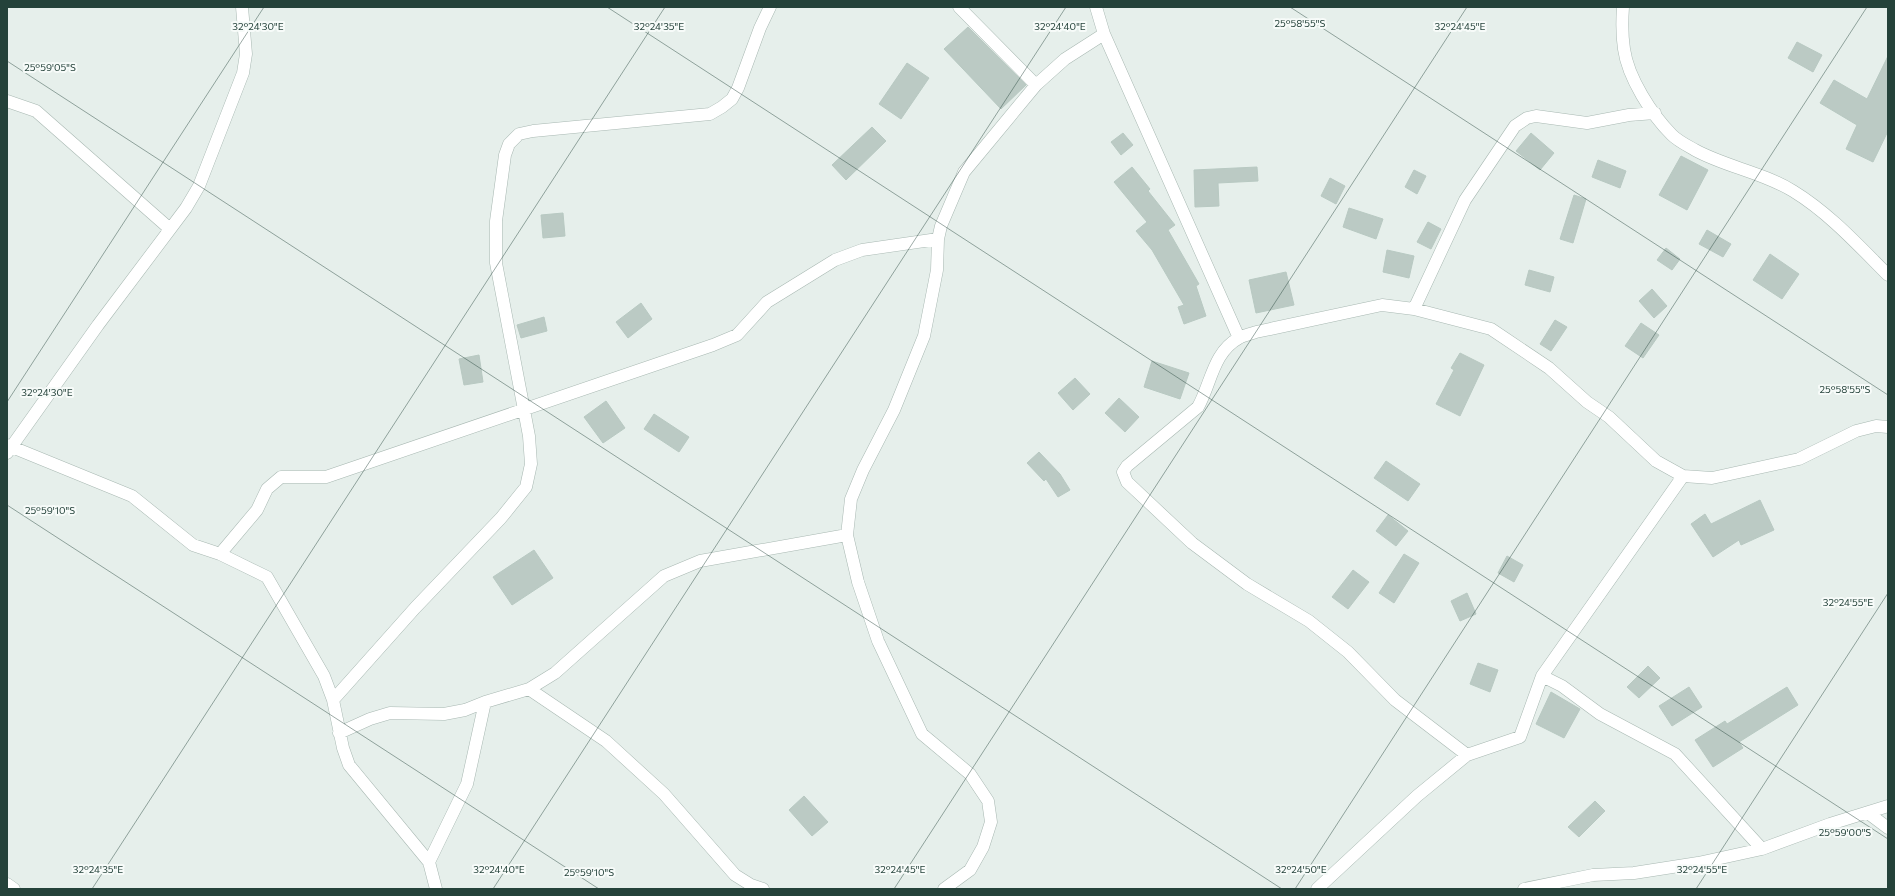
<svg xmlns="http://www.w3.org/2000/svg" width="1895" height="896" font-family="Commissioner,sans-serif">
  <style>
    .building { fill: #bbcac4; stroke: #b8c9c2 }
    .lines { fill: none; stroke-linecap: round; stroke-linejoin: round }
    .minor-casing { stroke: #a8b8b2; stroke-width: 13 }
    .minor { stroke: #fff; stroke-width: 12 }
    .ticks { fill: none; stroke: #24423a; stroke-width: 1; stroke-opacity: 0.45 }
    .ticks-label { font-size: 10px; text-anchor: middle; fill: #24423a; stroke: #f7fbf9; stroke-width: 4; stroke-linejoin: round; paint-order: stroke }
  </style>
  <rect width="100%" height="100%" fill="#e6efeb"/>
  <path class="building" d="M968,27l58,58 -25,24 -57,-60z
    M1797,42l25,13 -9,17 -25,-14z
    M1888,56v75l-15,31 -27,-13 11,-24 -37,-22 14,-23 33,19z
    M907,63l22,15 -28,41 -22,-15z
    M872,127l14,14 -40,39 -14,-15z
    M1123,133l10,12 -12,10 -10,-13z
    M1531,133l23,20 -14,17 -24,-19z
    M1681,156l27,14 -21,40 -28,-15z
    M1598,160l28,11 -6,17 -28,-11z
    M1132,167l18,22 -2,2 27,34 -7,5 31,54 -3,2 10,30 -22,8 -6,-17 6,-2 -32,-55 -16,-19 11,-9 -33,-40z
    M1257,167l1,14 -40,2 1,23 -24,1 -1,-37z
    M1414,170l12,6 -9,18 -12,-7z
    M1330,178l15,8 -9,18 -15,-8z
    M1574,195l12,4 -13,44 -13,-4z
    M1349,208l34,11 -7,20 -33,-12z
    M563,213l2,23 -22,2 -2,-23z
    M1428,222l13,7 -10,20 -14,-7z
    M1707,230l24,14 -8,13 -24,-13z
    M1666,248l14,11 -8,11 -15,-10z
    M1387,250l27,6 -5,22 -26,-6z
    M1770,254l29,20 -17,25 -29,-19z
    M1529,270l25,7 -4,15 -25,-7z
    M1286,272l8,33 -38,8 -7,-33z
    M1652,289l15,17 -13,12 -15,-17z
    M641,303l11,16 -24,19 -12,-16z
    M544,317l3,14 -26,7 -4,-13z
    M1555,320l12,7 -16,24 -11,-7z
    M1641,323l18,12 -16,23 -18,-12z
    M1460,353l24,12 -24,51 -24,-12 18,-34 -3,-2z
    M479,355l4,27 -19,3 -5,-26z
    M1152,361l37,12 -9,26 -36,-12z
    M1075,378l15,16 -17,16 -15,-17z
    M1119,398l20,19 -14,15 -20,-19z
    M606,401l19,27 -22,15 -19,-26z
    M654,414l35,23 -10,15 -35,-23z
    M1039,452l21,22 10,16 -12,7 -12,-18 -2,2 -17,-18z
    M1386,461l34,23 -12,17 -34,-23z
    M1760,500l14,30 -33,15 -2,-5 -26,17 -22,-33 14,-10 6,10z
    M1388,515l20,16 -12,15 -20,-15z
    M534,550l19,28 -41,27 -19,-28z
    M1404,554l15,9 -25,40 -15,-10z
    M1507,556l16,9 -9,17 -16,-9z
    M1353,570l16,12 -21,27 -16,-12z
    M1467,593l9,21 -16,7 -9,-20z
    M1478,663l20,7 -8,22 -20,-8z
    M1648,666l12,12 -21,20 -12,-11z
    M1689,687l13,20 -30,19 -13,-20z
    M1787,687l11,18 -59,37 4,6 -30,19 -18,-27 30,-19 2,3z
    M1551,692l29,17 -16,29 -28,-14z
    M804,796l24,26 -16,14 -23,-26z
    M1595,801l10,10 -26,26 -11,-10z"/>
  <g class="lines">
    <defs>
      <path id="minor" d="M959,7l77,78
        M1096,7l8,27 135,304
        M1623,7c-1,14 -1,29 1,42 4,29 28,66 48,86 6,6 16,11 23,15 31,17 67,22 98,41 36,22 65,54 95,84
        M7,101l29,10 134,118
        M1414,309l51,-109 50,-74 12,-8 9,-2 51,7 42,-8 26,-2
        M7,445l125,51 61,49 27,9 47,23 57,99 9,24 10,48 6,17 80,97
        M7,453l91,-128 88,-117 13,-22 44,-113 3,-19 -4,-47
        M220,554l37,-44 10,-21 14,-12h45l387,-132 24,-10 30,-33 68,-42 27,-10 76,-11
        M1542,676l20,10 38,28 75,40 87,95
        M529,689l77,52 58,53 71,81 16,10 12,4
        M333,700l82,-92 86,-90 25,-31 5,-23 -2,-28 -33,-173v-42l9,-66 4,-11 10,-10 14,-3 177,-17 12,-7 10,-8 6,-11 22,-60 10,-21
        M339,733l31,-14 20,-6 54,1 21,-4 20,-8 44,-13 26,-16 109,-97 36,-15 147,-26
        M1467,755l-72,-55 -47,-48 -39,-31 -62,-37 -55,-41 -65,-61 -4,-10 4,-6 71,-59c13,-23 15,-55 41,-69 5,-3 12,-4 17,-6l126,-27 32,4 77,20 58,39 38,34 22,15 47,44 27,15 29,2 87,-19 57,-28 20,-5 12,1
        M1868,813l20,15
        M7,884l7,5
        M436,889l-7,-27 38,-78 18,-82
        M944,889l26,-19 13,-23 8,-25 -3,-21 -18,-27 -48,-40 -44,-93 -20,-59 -11,-47 4,-36 12,-29 31,-60 30,-74 13,-66 1,-31 3,-13 23,-54 72,-87 29,-26 39,-25
        M1317,889l100,-93 50,-41 53,-18 22,-61 141,-200
        M1524,889l69,-14 41,-2 64,-10 64,-14 68,-25 58,-18"/>
    </defs>
    <use href="#minor" class="minor-casing"/>
    <use href="#minor" class="minor"/>
  </g>
  <path class="ticks" d="M607,7l1281,832M1290,7l598,388M7,61l1275,828M7,402l257,-395M7,505l592,384M92,889l573,-882M493,889l573,-882M894,889l573,-882M1295,889l572,-882M1696,889l192,-296"/>
  <g class="ticks-label">
    <text x="1300" y="27">25°58'55"S</text>
    <text x="258" y="30">32°24'30"E</text>
    <text x="659" y="30">32°24'35"E</text>
    <text x="1060" y="30">32°24'40"E</text>
    <text x="1460" y="30">32°24'45"E</text>
    <text x="50" y="71">25°59'05"S</text>
    <text x="1845" y="393">25°58'55"S</text>
    <text x="47" y="396">32°24'30"E</text>
    <text x="50" y="514">25°59'10"S</text>
    <text x="1848" y="606">32°24'55"E</text>
    <text x="1845" y="836">25°59'00"S</text>
    <text x="98" y="873">32°24'35"E</text>
    <text x="499" y="873">32°24'40"E</text>
    <text x="900" y="873">32°24'45"E</text>
    <text x="1301" y="873">32°24'50"E</text>
    <text x="1702" y="873">32°24'55"E</text>
    <text x="589" y="876">25°59'10"S</text>
  </g>
  <rect width="1895" height="896" fill="none" stroke="#24423a" stroke-width="16"/>
</svg>
